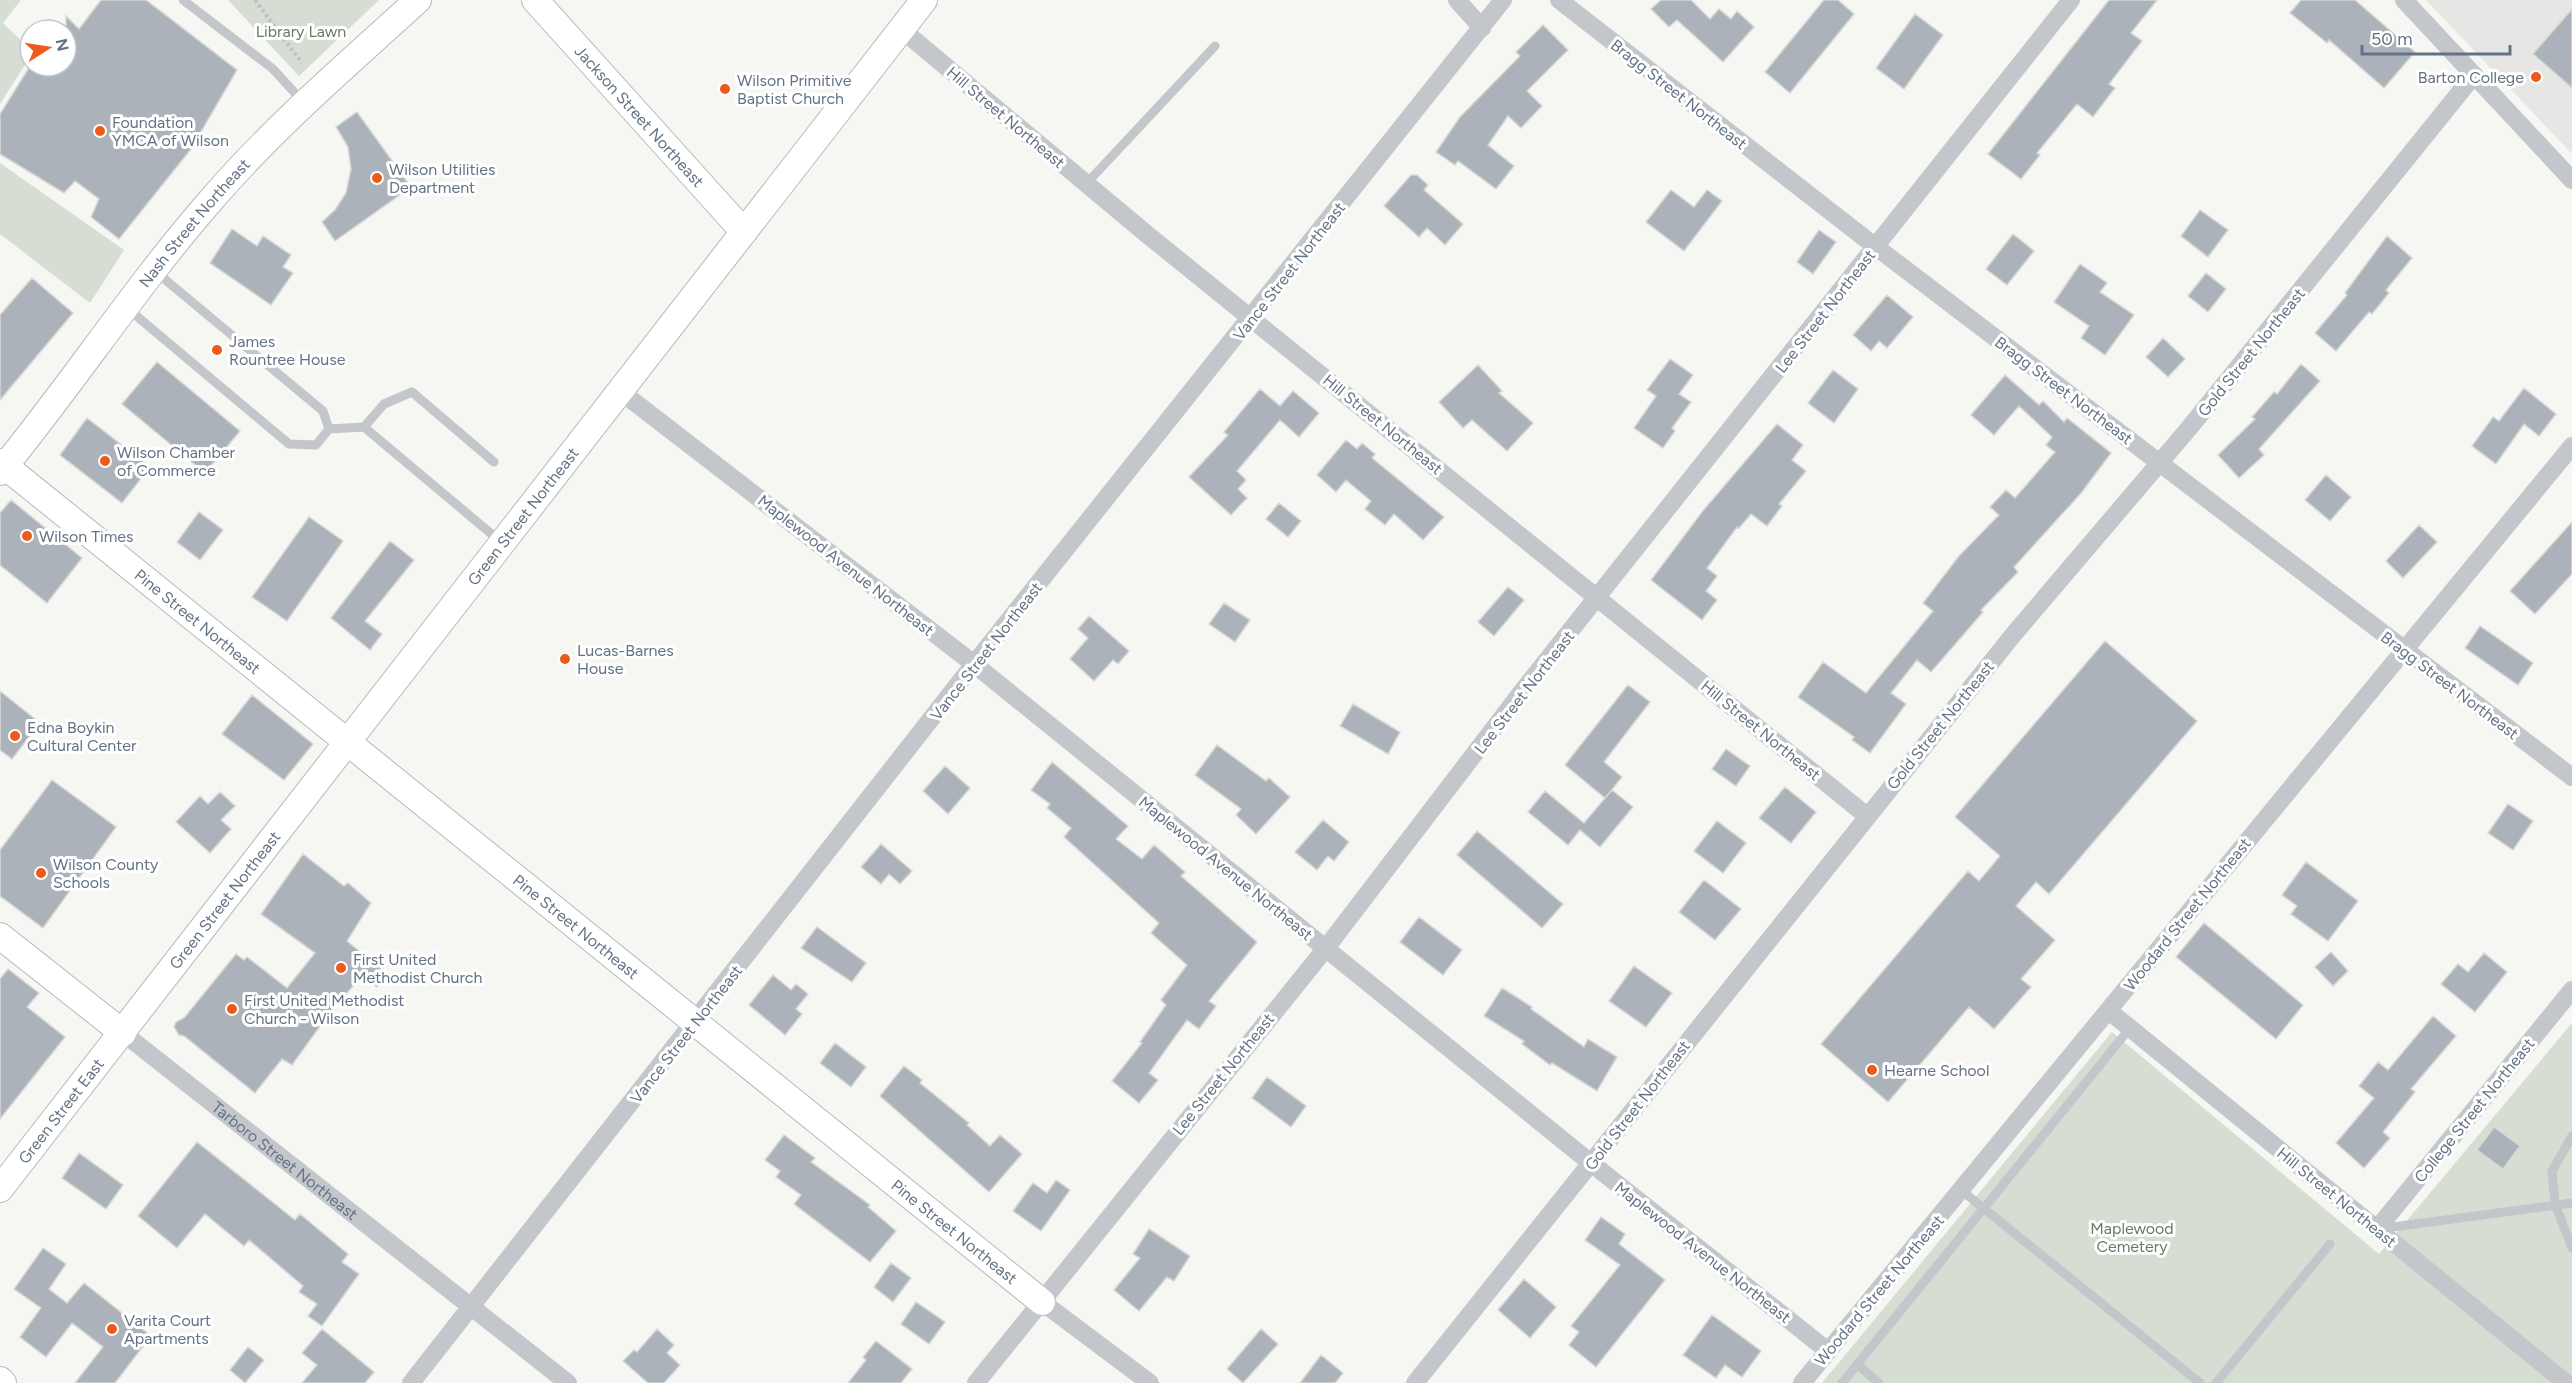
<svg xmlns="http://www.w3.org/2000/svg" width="2572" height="1383" font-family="Figtree,sans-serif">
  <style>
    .built { fill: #e6e7e5 }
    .green { fill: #d6ddd3 }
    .building { fill: #abb2b9; stroke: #d7d7d5; stroke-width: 1.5 }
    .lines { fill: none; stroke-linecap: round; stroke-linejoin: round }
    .secondary-casing { stroke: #b5babf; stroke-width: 28 }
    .path { stroke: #bfc0c3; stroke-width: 4; stroke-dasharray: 3 3; stroke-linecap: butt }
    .lane { stroke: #c3c6ca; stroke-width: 9 }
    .street { stroke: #c3c6ca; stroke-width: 18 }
    .secondary { stroke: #fff; stroke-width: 26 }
    .poi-dot { fill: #ec5a1c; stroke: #fff; stroke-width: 2 }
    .labels { text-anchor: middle; stroke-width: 6; stroke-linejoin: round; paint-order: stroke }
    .park-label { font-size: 16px; fill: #667b62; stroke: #fff }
    .poi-label { font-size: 16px; fill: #637385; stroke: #fff; text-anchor: start }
    .street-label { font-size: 16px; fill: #637385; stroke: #fff }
  </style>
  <rect width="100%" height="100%" fill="#f6f6f2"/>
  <path class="built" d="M2426,0h146v154z"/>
  <path class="green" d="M0,0h21l-18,23 27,26v8l-30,47z
    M228,0h151l-80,76z
    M0,163l124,87 -34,53 -90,-69z
    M2572,1023v360h-750l290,-351 267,222z"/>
  <path class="building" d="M101,0h45l91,70 -46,79 -72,90 -28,-22 8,-18 -24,-18 -11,12 -64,-39v-40l30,-48h36v-50l13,13z
    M1661,0h30l19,19 9,-10 12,10 6,-8 17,16 -31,35 -46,-42 -8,7 -18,-18z
    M1824,0h14l16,14 -64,79 -25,-21z
    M2109,0h48l-26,33 11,8 -33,43 6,4 -22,29 -16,-13 -40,49 3,2 -19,24 -33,-25z
    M2301,0h54l60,52 -31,36 -55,-48 -2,3 -37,-30z
    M2572,9v79l-39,-34z
    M1915,14l28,21 -39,54 -28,-21z
    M1543,25l25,25 -41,41 15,15 -21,22 -13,-12 -20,29 26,21 -18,23 -38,-28 -3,4 -19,-13 24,-35 60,-61 -4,-4z
    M357,112l54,75 -76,54 -13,-19 13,-12 11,-17 5,-24 -3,-22 -12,-20z
    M1411,175h6l11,10 -4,5 39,34 -18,21 -18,-17 -8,9 -35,-31z
    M1671,190l23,17 13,-17 15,11 -38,50 -38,-29z
    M2200,210l28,20 -20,27 -27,-21z
    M232,229l25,17 6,-10 28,19 -8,12 10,6 -22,32 -61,-42z
    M1819,230l17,12 -23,32 -16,-12z
    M2013,234l21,17 -27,34 -21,-16z
    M2387,236l25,22 -26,32 3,3 -17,21 -3,-2 -33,39 -21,-18 32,-38 -2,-2z
    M2080,264l27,19 -7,9 34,23 -29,40 -24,-17 8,-12 -35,-24z
    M2206,273l20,16 -18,23 -20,-16z
    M32,278l41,35 -73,87v-85z
    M1887,295l26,22 -26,31 -8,-7 -8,10 -18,-16z
    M2163,338l22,21 -17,18 -22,-20z
    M1670,359l23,16 -14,19 12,8 -19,26 3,3 -12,17 -29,-20 22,-32 -9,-6z
    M157,362l83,69 -35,42 -83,-69z
    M2301,364l19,17 -61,68 5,6 -25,23 -21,-23 37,-36 -3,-2 22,-25 3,2z
    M1478,365l24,26 -3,2 34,30 -26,28 -35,-31 -9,8 -24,-26z
    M1833,370l25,19 -24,34 -26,-20z
    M2005,375l34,30 4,-4 21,21 3,-4 44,35 -29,39 -68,75 4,5 -37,38 2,2 -52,60 -14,-12 -26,33 15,11 -36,49 -18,-13 2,-3 -56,-40 25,-35 43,31 67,-82 -10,-8 36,-47 40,-41 -9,-8 16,-17 9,8 40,-46 -9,-7 6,-8 -33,-31 -25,29 -23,-20z
    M2524,388l32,26 -17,22 -15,-12 -28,40 -24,-18 21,-29 6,4z
    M1260,389l20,17 13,-15 26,22 -20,24 -19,-17 -43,51 9,9 -8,9 9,9 -16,17 -42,-38 39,-42 -4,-3z
    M87,418l63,49 -28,36 -62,-48z
    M1777,424l26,21 -11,15 14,11 -27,33 3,2 -15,20 -16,-12 -12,14 -2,-1 -30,41 10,8 -11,15 11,9 -15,20 -51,-40 51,-68z
    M1346,440l11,9 5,-6 13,11 -3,4 72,59 -21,23 -29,-26 -9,11 -20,-16 6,-8 -25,-21 -10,12 -19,-17z
    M2326,475l25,22 -21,24 -25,-21z
    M11,500l71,58 -35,45 -47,-38v-52z
    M1279,503l22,18 -13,16 -22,-18z
    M199,512l24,18 -23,30 -23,-18z
    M309,517l34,24 -56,80 -35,-24z
    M2572,522v52l-37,40 -25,-23z
    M2419,525l18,17 -34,36 -17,-17z
    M390,541l24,19 -49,61 17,13 -12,16 -39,-32z
    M1508,587l16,13 -30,36 -16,-14z
    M1224,603l26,17 -15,22 -26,-18z
    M1089,616l40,35 -11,13 -5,-4 -19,21 -24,-22 18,-21 -10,-9z
    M2480,626l53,37 -15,22 -53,-37z
    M2105,641l92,80 -148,173 -13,-12 -20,24 39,34 -34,39 10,8 -37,42 -25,-22 -81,95 -67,-58 147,-173 11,10 21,-25 -45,-39z
    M1628,685l22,17 -46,60 18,15 -17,21 -40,-33z
    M0,691l40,32 -28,36 -12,-9z
    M252,695l61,49 -29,36 -62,-46z
    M1353,704l47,28 -12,22 -48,-28z
    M1217,745l49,36 3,-3 21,19 -34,37 -20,-19 5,-6 -46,-34z
    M1726,749l24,17 -14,20 -24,-17z
    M1052,762l76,64 -12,13 26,20 12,-14 31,27 -4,4 76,66 -48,59 7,5 -17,23 -12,-9 -38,53 9,7 -19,23 -27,-22 30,-38 -2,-1 26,-37 -5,-5 26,-35 -36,-32 8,-10 -95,-86 7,-9 -24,-20 3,-4 -19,-14z
    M945,766l25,22 -22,26 -25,-23z
    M52,780l64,47 -73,101 -43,-32v-46z
    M1785,787l31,25 -25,31 -32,-25z
    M1612,790l21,17 -33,40 -20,-17 -12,15 -40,-33 17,-21 39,32z
    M220,792l15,14 -14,14 10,9 -21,24 -34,-31 24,-26 8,8z
    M2508,804l25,17 -20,29 -25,-17z
    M1323,820l26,22 -15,19 -6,-5 -11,14 -22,-18z
    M1717,821l29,22 -23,30 -29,-22z
    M1477,831l86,73 -21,24 -85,-73z
    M881,844l31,27 -12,13 -11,-10 -8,10 -20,-17z
    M303,854l41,32 4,-3 23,20 -24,38 41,34 -11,12 -15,-11 -31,35 -39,54 -10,-6 -27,34 -71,-57 -5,-1 -5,-8 2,-5 8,-4 52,-64 8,6 3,-3 40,31 28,-35 -54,-39z
    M2306,862l52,39 -30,40 -37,-27 6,-8 -15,-11z
    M1704,880l37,29 -26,31 -36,-28z
    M1419,917l43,33 -19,25 -43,-33z
    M2204,923l99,82 -27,34 -100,-82z
    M817,927l49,36 -14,19 -51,-34z
    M2331,952l17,19 -15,15 -18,-19z
    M2484,953l23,19 -32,40 -34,-28 17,-20 10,8z
    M1634,966l38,27 -26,34 -37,-26z
    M8,969l31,24 -12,14 38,30 -65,82v-140z
    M773,975l18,15 5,-6 12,10 -12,15 6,5 -17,21 -36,-30z
    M1502,988l30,19 -1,2 53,38 4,-8 29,18 -20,34 -45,-28 -2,2 -28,-21 2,-3 -40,-25z
    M2433,1016l23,20 -45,53 4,3 -32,40 7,6 -26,30 -28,-25 38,-45 -15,-12 19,-24 10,8z
    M835,1043l31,24 -15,20 -31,-24z
    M904,1066l18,14 -2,3 49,40 -2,2 23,21 10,-11 22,19 -33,38 -109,-96z
    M1267,1077l39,29 -15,21 -39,-29z
    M2494,1127l26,19 -17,23 -26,-19z
    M784,1135l31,23 -4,4 59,43 -2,2 28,24 -26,31 -76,-58 7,-9 -25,-18 4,-6 -15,-11z
    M197,1142l98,78 5,-6 48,40 -6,8 17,12 -37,52 -14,-10 9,-12 -18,-12 4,-6 -54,-46 -5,6 -39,-32 -28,34 -39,-32z
    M79,1153l44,32 -17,24 -44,-31z
    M1056,1180l14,10 -29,41 -28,-20 20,-28 14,10z
    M1601,1217l24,17 -6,10 46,36 -69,87 -27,-22 10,-13 -8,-6 49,-61 -35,-25z
    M1149,1229l41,27 -16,25 -7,-4 -28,34 -25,-21 26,-32 -7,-4z
    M43,1248l23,16 -17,25 18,14 17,-20 67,53 -36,47h-40l28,-36 -31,-24 -26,34 -26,-20 21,-29 -27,-19z
    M891,1263l20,15 -18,24 -19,-15z
    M1524,1279l32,28 -26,31 -32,-28z
    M916,1302l29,20 -16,22 -28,-20z
    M1712,1315l49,36 -19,26 -17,-12 -9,13 -33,-23z
    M322,1329l52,43 -9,11h-63l15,-18 -15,-12z
    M657,1329l17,16 -7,8 13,12 -16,18h-16l-25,-22 11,-11 3,2z
    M1261,1329l17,15 -35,39 -16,-14z
    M876,1341l36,28 -11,14h-53l18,-23 -3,-3z
    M248,1347l16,13 -19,23 -15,-13z
    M1321,1355l22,18 -8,10h-35z"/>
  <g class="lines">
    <defs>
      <g id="secondary">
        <path id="s2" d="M535,0l209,232"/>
        <path id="s3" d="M0,462l1042,840"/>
        <path id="s4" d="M0,472c73,-89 136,-186 212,-273 62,-72 136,-135 206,-199"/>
        <path d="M0,936l123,97"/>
        <path id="s5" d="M0,1189l924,-1189"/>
        <path d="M0,1380l3,3"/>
      </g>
    </defs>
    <use href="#secondary" class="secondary-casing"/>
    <path class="path" d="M255,0l47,63"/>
    <path class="lane" d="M183,0l90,69 31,34
      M1086,184l129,-138
      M127,308l162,136 27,1 13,-16 -6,-18 -167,-139
      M329,429l35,-2
      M494,462l-82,-70 -28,12 -20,23 137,115
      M2572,1136l-20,35 3,33 17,44
      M1961,1190l239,193
      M2378,1229l194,-26
      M1857,1364l22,19
      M1842,1383l288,-355
      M2216,1383l114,-139"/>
    <g class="street">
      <path d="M1457,0l25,28"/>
      <path d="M1559,0l317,247 696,530"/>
      <path d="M2404,0l168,180"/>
      <path d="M901,29l248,207 718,580"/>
      <path d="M620,391l354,273 617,499 237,188"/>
      <path d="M2109,1011l457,372"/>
      <path id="s1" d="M123,1033l445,350"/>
      <path d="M2377,1229l195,-239"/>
      <path d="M1042,1302l108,81"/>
      <path d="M411,1383l563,-719 529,-664"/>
      <path d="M976,1383l350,-435 198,-259 547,-689"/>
      <path d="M1415,1383l598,-748 177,-208 284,-352"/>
      <path d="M1802,1383l770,-937"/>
    </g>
    <use href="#secondary" class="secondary"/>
  </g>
  <g class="poi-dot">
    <circle cx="2536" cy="77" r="6"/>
    <circle cx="725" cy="89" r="6"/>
    <circle cx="100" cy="131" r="6"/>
    <circle cx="377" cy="178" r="6"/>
    <circle cx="217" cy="350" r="6"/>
    <circle cx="105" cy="461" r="6"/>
    <circle cx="27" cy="536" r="6"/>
    <circle cx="565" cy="659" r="6"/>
    <circle cx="15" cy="736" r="6"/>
    <circle cx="41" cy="873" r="6"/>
    <circle cx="341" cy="968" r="6"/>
    <circle cx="232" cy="1009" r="6"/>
    <circle cx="1872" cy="1070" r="6"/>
    <circle cx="112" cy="1329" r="6"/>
  </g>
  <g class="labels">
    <g class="park-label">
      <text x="301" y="37">Library Lawn</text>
      <text x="2132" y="1234">Maplewood<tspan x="2132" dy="18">Cemetery</tspan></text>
    </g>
    <g class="poi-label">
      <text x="2524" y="83" text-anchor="end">Barton College</text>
      <text x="737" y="86">Wilson Primitive<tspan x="737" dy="18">Baptist Church</tspan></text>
      <text x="112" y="128">Foundation<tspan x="112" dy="18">YMCA of Wilson</tspan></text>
      <text x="389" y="175">Wilson Utilities<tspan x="389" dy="18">Department</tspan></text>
      <text x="229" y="347">James<tspan x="229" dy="18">Rountree House</tspan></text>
      <text x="117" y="458">Wilson Chamber<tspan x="117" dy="18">of Commerce</tspan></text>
      <text x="39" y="542">Wilson Times</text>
      <text x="577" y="656">Lucas-Barnes<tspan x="577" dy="18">House</tspan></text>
      <text x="27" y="733">Edna Boykin<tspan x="27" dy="18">Cultural Center</tspan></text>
      <text x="53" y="870">Wilson County<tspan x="53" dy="18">Schools</tspan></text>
      <text x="353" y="965">First United<tspan x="353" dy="18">Methodist Church</tspan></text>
      <text x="244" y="1006">First United Methodist<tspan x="244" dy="18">Church - Wilson</tspan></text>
      <text x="1884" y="1076">Hearne School</text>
      <text x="124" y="1326">Varita Court<tspan x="124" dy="18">Apartments</tspan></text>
    </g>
    <g class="street-label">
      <text transform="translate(1679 94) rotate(38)" y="6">Bragg Street Northeast</text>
      <text dy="6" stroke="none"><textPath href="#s2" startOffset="156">Jackson Street Northeast</textPath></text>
      <text transform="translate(1006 117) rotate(40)" y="6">Hill Street Northeast</text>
      <text dy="6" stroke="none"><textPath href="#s4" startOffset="316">Nash Street Northeast</textPath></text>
      <text transform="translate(1289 271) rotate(-52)" y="6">Vance Street Northeast</text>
      <text transform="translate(1825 311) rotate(-52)" y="6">Lee Street Northeast</text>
      <text transform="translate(2251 352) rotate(-51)" y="6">Gold Street Northeast</text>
      <text transform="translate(2064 390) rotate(37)" y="6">Bragg Street Northeast</text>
      <text transform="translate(1383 424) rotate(39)" y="6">Hill Street Northeast</text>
      <text dy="6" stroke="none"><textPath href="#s5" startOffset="852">Green Street Northeast</textPath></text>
      <text transform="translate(846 565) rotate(38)" y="6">Maplewood Avenue Northeast</text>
      <text dy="6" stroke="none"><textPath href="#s3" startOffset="254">Pine Street Northeast</textPath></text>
      <text transform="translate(986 651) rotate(-52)" y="6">Vance Street Northeast</text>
      <text transform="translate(2450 685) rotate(37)" y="6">Bragg Street Northeast</text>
      <text transform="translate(1524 692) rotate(-52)" y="6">Lee Street Northeast</text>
      <text transform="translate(1940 725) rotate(-51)" y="6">Gold Street Northeast</text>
      <text transform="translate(1761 730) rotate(39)" y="6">Hill Street Northeast</text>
      <text transform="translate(1226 868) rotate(39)" y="6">Maplewood Avenue Northeast</text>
      <text dy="6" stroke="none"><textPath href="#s5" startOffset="366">Green Street Northeast</textPath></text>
      <text transform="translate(2187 914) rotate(-51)" y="6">Woodard Street Northeast</text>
      <text dy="6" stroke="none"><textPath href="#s3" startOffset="740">Pine Street Northeast</textPath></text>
      <text transform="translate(686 1034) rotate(-52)" y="6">Vance Street Northeast</text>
      <text transform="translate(1223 1074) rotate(-51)" y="6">Lee Street Northeast</text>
      <text transform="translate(1637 1105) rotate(-52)" y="6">Gold Street Northeast</text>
      <text transform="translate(2474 1110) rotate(-51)" y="6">College Street Northeast</text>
      <text dy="6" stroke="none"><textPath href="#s5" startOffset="99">Green Street East</textPath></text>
      <text dy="6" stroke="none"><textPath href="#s1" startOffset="206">Tarboro Street Northeast</textPath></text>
      <text transform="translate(2337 1197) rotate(39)" y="6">Hill Street Northeast</text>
      <text dy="6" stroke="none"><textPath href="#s3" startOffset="1226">Pine Street Northeast</textPath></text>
      <text transform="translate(1703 1252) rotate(38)" y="6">Maplewood Avenue Northeast</text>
      <text transform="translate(1879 1290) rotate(-50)" y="6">Woodard Street Northeast</text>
    </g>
  </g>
  <g transform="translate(48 48) rotate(78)"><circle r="28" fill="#ffffff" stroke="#c1c7ce" stroke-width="1.5"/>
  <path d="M0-4.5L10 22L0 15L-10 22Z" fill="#ec5a1c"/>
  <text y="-9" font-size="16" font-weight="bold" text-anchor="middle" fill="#637385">N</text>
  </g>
  <path d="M2362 45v9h148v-9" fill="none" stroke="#637385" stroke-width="3"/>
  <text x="2371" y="45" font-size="18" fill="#637385" stroke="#ffffff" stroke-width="4.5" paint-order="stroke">50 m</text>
</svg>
